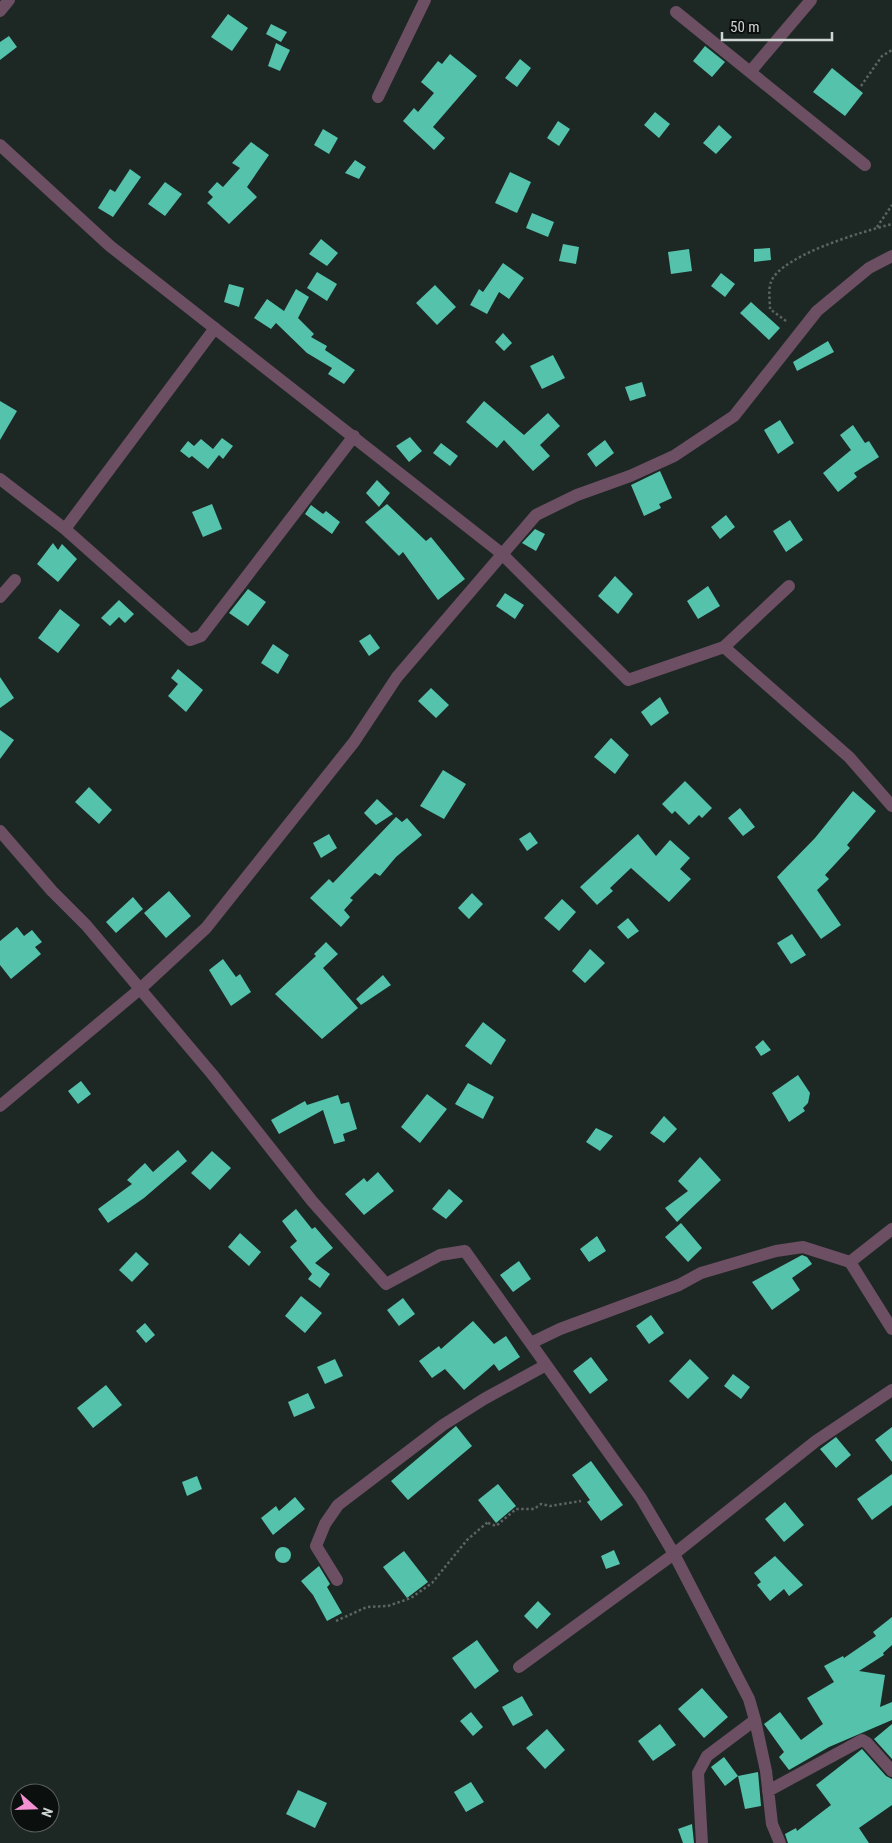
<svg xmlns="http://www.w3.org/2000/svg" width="892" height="1843" font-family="'Roboto Condensed',sans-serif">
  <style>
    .building { fill: #55c2ab }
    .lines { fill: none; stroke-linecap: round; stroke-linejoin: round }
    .path { stroke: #5b6461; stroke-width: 2.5; stroke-dasharray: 2.5 2.5; stroke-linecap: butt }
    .minor { stroke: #6c4f62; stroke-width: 12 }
  </style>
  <rect width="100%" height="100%" fill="#1d2825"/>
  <path class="building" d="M228,14l20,14 -16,23 -21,-14z
    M271,24l16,8 -6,10 -15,-8z
    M9,36l8,11 -17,13v-18z
    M276,43l14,7 -10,21 -12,-5z
    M705,46l20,16 -13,15 -19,-16z
    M450,54l27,22 -44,51 12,11 -11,12 -31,-29 11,-13 4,4 16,-19 -13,-11 17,-21 4,3z
    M520,59l11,9 -14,19 -12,-9z
    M832,68l31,25 -18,23 -32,-24z
    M655,112l15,12 -11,14 -15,-13z
    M558,121l12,8 -11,17 -12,-8z
    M719,125l13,12 -16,17 -13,-11z
    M323,129l15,9 -9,16 -15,-9z
    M251,142l18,13 -22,32 10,10 -28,27 -22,-21 6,-6 -5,-5 9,-10 6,5 17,-19 -8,-5z
    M355,160l11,7 -7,12 -14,-6z
    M130,169l11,8 -28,40 -15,-9 12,-19 5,3z
    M510,172l21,10 -14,31 -22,-10z
    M165,182l17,12 -17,22 -17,-12z
    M532,213l22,9 -6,15 -22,-9z
    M321,239l17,14 -11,13 -18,-12z
    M563,244l16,3 -3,17 -17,-3z
    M770,248l1,12 -17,2v-13z
    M689,249l3,22 -21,3 -3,-22z
    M503,263l21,15 -15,21 -10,-7 -12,22 -17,-9 9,-16 4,3z
    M317,272l20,12 -10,17 -20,-13z
    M721,273l14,11 -10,13 -14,-11z
    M229,284l15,4 -5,19 -15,-5z
    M435,285l21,22 -19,18 -21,-22z
    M296,289l13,8 -11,21 16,16 -3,3 16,9 -2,4 30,20 -11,14 -16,-10 4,-6 -25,-15 -31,-30 -5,6 -17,-11 13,-19 17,12z
    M751,302l29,26 -11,12 -29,-27z
    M503,333l9,10 -8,8 -9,-9z
    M828,341l6,11 -37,19 -4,-9z
    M553,355l12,23 -23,11 -12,-23z
    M642,382l4,14 -16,5 -5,-14z
    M0,401l17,10 -17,29z
    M484,401l40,34 24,-22 12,13 -20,19 10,11 -17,15 -29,-31 -7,8 -31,-26z
    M780,420l14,23 -16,11 -14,-24z
    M853,425l12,18 4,-2 10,16 -25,16 3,4 -19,15 -15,-19 28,-23 -11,-15z
    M410,437l12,14 -13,11 -13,-16z
    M222,438l11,8 -10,13 -4,-4 -11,14 -16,-13 -3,2 -9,-7 8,-10 6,5 7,-7 12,10z
    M605,440l9,13 -18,14 -9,-13z
    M441,443l17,13 -8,10 -17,-13z
    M660,471l12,27 -13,6 2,4 -17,8 -13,-31z
    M377,480l13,13 -11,14 -13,-14z
    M212,504l10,25 -19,8 -11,-25z
    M387,504l39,37 5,-4 34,42 -27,21 -35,-48 -4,4 -34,-34z
    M311,505l12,9 3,-3 14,11 -8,12 -27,-20z
    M726,515l9,12 -15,12 -9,-12z
    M790,520l13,20 -17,12 -13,-21z
    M535,529l10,5 -9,17 -14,-8z
    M53,543l5,7 4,-6 15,15 -19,23 -21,-18z
    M615,576l18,18 -15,20 -20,-18z
    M708,586l12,20 -22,13 -11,-18z
    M248,589l18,13 -18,24 -19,-13z
    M505,593l19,12 -9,14 -19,-13z
    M119,600l15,14 -9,9 -6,-6 -9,9 -9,-8z
    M60,609l20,16 -22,28 -20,-15z
    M370,634l10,14 -11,8 -10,-15z
    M273,644l16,11 -11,19 -17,-11z
    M178,669l25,21 -17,22 -18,-16 10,-12 -7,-6z
    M0,677l14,21 -14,10z
    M431,688l18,17 -13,13 -18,-17z
    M660,697l9,16 -18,13 -10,-14z
    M0,730l14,10 -14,19z
    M611,738l18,17 -14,19 -21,-17z
    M443,770l23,14 -22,35 -24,-13z
    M685,781l27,27 -10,10 -3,-3 -10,10 -14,-14 -3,3 -10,-10z
    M89,787l23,23 -13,14 -24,-22z
    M853,791l23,20 -29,34 3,3 -25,27 4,4 -12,11 24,35 -20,14 -44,-62 38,-39z
    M377,799l16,15 -17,11 -12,-12z
    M740,808l15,19 -12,9 -15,-18z
    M396,817l6,5 5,-4 15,17 -26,22 -16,19 -5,-3 -25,25 3,2 -9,10 6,7 -9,10 -31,-29 19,-19 4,4z
    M530,832l8,11 -11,8 -8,-12z
    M329,834l8,14 -16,10 -8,-15z
    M638,834l18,22 14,-16 20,18 -10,11 11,10 -22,23 -38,-34 -21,20 3,3 -16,14 -17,-18z
    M169,891l22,25 -25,22 -22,-25z
    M472,893l11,11 -14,15 -11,-11z
    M133,897l10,12 -27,24 -10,-11z
    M562,899l14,13 -17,19 -15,-13z
    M628,918l11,13 -11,8 -11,-12z
    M17,927l7,9 8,-6 10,12 -7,5 6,7 -30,25 -11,-14v-24z
    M792,934l14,21 -15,9 -14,-21z
    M326,942l12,12 -15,14 35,40 -36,31 -47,-45 41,-38 -2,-2z
    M590,949l15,14 -20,20 -13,-12z
    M223,959l13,18 4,-3 11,18 -20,14 -22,-36z
    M383,975l8,10 -30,20 -5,-6z
    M483,1022l23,18 -15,25 -26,-19z
    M763,1040l8,10 -10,6 -6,-9z
    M798,1075l12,18 -2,10 -5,5 2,3 -16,11 -17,-29z
    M81,1081l10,13 -13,10 -10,-13z
    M468,1083l26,14 -11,22 -28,-15z
    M427,1094l20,15 -27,34 -19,-16z
    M338,1095l3,9 8,-2 8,27 -14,5 2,7 -11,3 -11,-34 -44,24 -8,-14 34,-19 2,4z
    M664,1116l13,13 -13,14 -14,-10z
    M596,1128l17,8 -13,15 -14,-9z
    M178,1150l9,11 -43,37 -36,25 -10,-14 34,-25 -5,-4 18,-17 8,9z
    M212,1151l19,17 -21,22 -19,-17z
    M700,1157l21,23 -44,42 -12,-14 23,-17 -10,-10z
    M378,1172l16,19 -30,24 -19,-21 19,-16 3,4z
    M449,1189l14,12 -17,18 -14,-10z
    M296,1209l16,20 3,-2 18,21 -18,15 15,11 -10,14 -12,-9 4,-5 -22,-27 7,-6 -15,-20z
    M681,1223l21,25 -14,14 -23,-25z
    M240,1233l21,19 -12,14 -21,-19z
    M597,1236l9,15 -17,11 -9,-13z
    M136,1252l13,12 -17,18 -13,-12z
    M802,1255l5,2 5,7 -20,14 8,12 -28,20 -20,-28z
    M519,1261l12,18 -18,13 -13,-17z
    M301,1296l21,17 -17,20 -20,-17z
    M403,1298l12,16 -16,12 -12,-16z
    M651,1315l13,18 -15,11 -13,-18z
    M473,1321l21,23 12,-8 14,21 -21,14 -5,-7 -30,26 -19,-21 -13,9 -13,-17 20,-15 2,3z
    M145,1323l10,12 -9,8 -10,-12z
    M591,1357l17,23 -18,14 -17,-23z
    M335,1359l8,17 -18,8 -8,-17z
    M690,1359l19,19 -21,21 -19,-18z
    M733,1374l17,13 -9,12 -17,-13z
    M106,1385l16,20 -29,23 -16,-20z
    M308,1393l7,15 -21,9 -6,-15z
    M456,1426l16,20 -64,54 -17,-19z
    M892,1427v35l-17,-22z
    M836,1437l15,18 -15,13 -16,-19z
    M591,1461l32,44 -22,16 -14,-19 3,-2 -18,-25z
    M892,1474v31l-20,15 -15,-21z
    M197,1476l5,13 -15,7 -5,-14z
    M498,1484l18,22 -20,17 -18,-23z
    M295,1497l10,12 -32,26 -12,-17 15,-12 3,5z
    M785,1502l19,23 -20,17 -19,-23z
    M275 1555a8 8 0 1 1 16 0a8 8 0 1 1-16 0Z
    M614,1550l6,14 -14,5 -5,-13z
    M404,1551l24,31 -21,16 -24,-31z
    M775,1556l28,29 -14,11 -5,-7 -14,12 -13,-16 4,-3 -7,-9z
    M319,1566l11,18 -3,3 15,26 -15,8 -14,-26 -12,-14z
    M538,1601l13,13 -14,15 -13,-13z
    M892,1617v28l-9,8 1,2 -25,16 26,4 -5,32 12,-5v18l-63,27 -40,23 -10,-13 5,-5 -20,-28 16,-12 21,28 22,-16 -16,-26 27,-16 -10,-16 19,-10 1,2 32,-22 -3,-4z
    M477,1640l22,31 -24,18 -23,-31z
    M702,1688l26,29 -24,21 -26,-29z
    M522,1696l11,19 -20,11 -11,-19z
    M471,1712l12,15 -10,9 -13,-15z
    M660,1724l16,21 -23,16 -15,-20z
    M892,1724v35l-18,-20z
    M547,1729l18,21 -20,19 -19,-21z
    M862,1749l24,27 6,3v26l-33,23 10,15h-81l-3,-9 11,-6 1,3 34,-26 -15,-20z
    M724,1757l14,19 -13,10 -14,-19z
    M758,1772l3,34 -16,3 -7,-33z
    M471,1782l13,20 -18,10 -12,-20z
    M298,1790l29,13 -12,25 -29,-14z
    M692,1824l2,19h-11l-5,-14z"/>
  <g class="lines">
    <path class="path" d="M861,86l21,-30 10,-6
      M877,227l15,-22
      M786,321l-16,-12c0,-8 -2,-20 1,-27 10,-27 94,-51 121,-58
      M488,1523l8,3 20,-17h18l7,-5 9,2 31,-5
      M336,1621l31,-14 21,-1 23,-8 21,-15 35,-43 22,-19"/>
    <path class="minor" d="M0,11l9,-11
      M676,12l189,153
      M750,72l61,-72
      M378,97l47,-97
      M0,145l110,101 391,307 127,127 96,-33 65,-61
      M0,479l65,50 125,111 11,-4 153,-200
      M65,529l150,-201
      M0,597l15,-17
      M724,647l125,110 43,49
      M0,831l52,60 34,34 126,149 100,127 74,83 54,-29 25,-4 176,247 33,56 75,145 6,21 -48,36 -9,17 4,70
      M0,1106l140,-117 66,-61 148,-186 43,-65 139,-162 41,-20 53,-19 44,-20 60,-40 83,-105 52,-43 23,-12
      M850,1262l42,67
      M531,1343l29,-14 119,-44 22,-12 75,-22 27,-4 47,15 42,-33
      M337,1580l-21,-34 9,-22 13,-19 105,-80 41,-26 62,-34
      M519,1667l155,-113 142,-113 76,-51
      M755,1720l11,51 6,53 8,19
      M768,1791l94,-51 5,3 25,28"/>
  </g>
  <g transform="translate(35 1808) rotate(110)"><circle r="24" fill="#0b100f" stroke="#595f5d"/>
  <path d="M0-4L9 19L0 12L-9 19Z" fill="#f491d3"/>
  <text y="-8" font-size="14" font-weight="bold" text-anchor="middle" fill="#ced5d3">N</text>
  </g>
  <path d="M722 32v8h110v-8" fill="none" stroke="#ced5d3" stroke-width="2.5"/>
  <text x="730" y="32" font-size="15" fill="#ced5d3" stroke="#0b100f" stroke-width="4" paint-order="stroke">50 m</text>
</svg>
